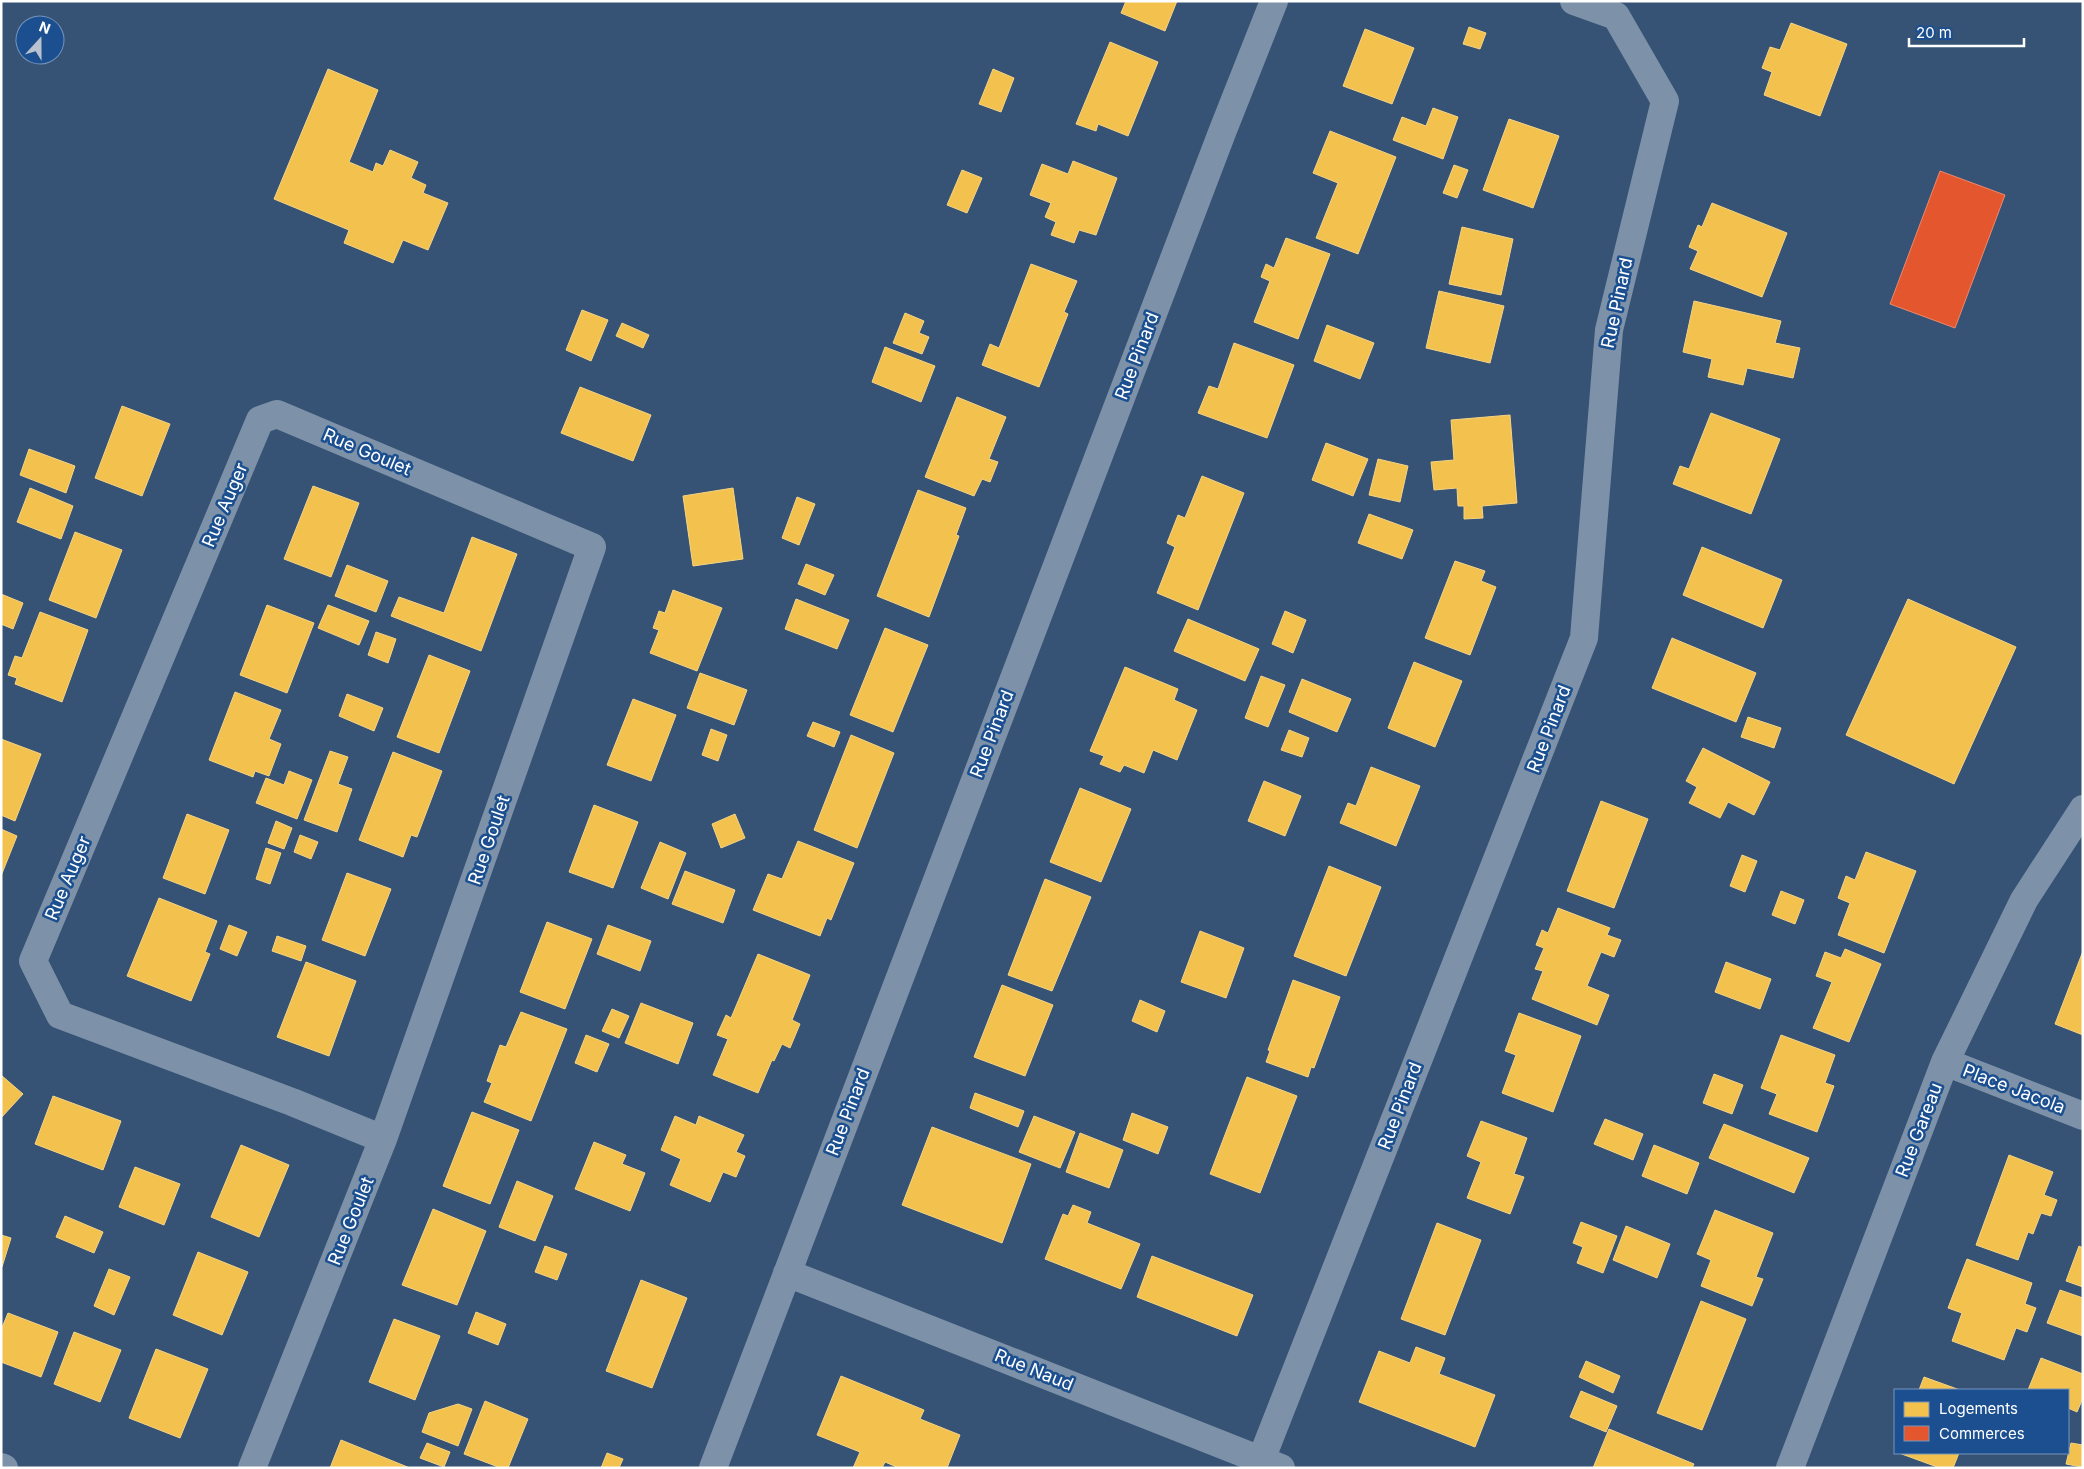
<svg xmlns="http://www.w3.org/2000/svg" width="2084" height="1469" font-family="Inter,sans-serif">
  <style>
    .homes { fill: #f2c14e; stroke: #f6d483 }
    .shops { fill: #e4572e; stroke: #ec896d }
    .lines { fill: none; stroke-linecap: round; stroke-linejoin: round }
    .minor { stroke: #7d92a8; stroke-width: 28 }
    .labels { text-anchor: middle; stroke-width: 5; stroke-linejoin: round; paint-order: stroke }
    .street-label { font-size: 18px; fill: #fff; stroke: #1b4f8f }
  </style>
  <rect width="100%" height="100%" fill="#365274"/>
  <path class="homes" d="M1126,1h51l-12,30 -44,-18z
    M1791,23l56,21 -27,72 -56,-21 8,-23 -10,-4 8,-21 10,3z
    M1469,27l17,6 -6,16 -17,-5z
    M1365,29l49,19 -22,56 -49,-18z
    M1110,42l48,20 -30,74 -30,-12 -2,7 -20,-7z
    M328,69l50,21 -29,72 24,10 3,-9 7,3 7,-16 28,12 -7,16 15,7 -3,8 25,10 -20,47 -25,-10 -10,23 -49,-20 5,-13 -75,-31z
    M993,69l21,9 -13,34 -22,-8z
    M1433,108l25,9 -15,42 -50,-19 9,-23 24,9z
    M1509,119l50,17 -26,72 -50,-18z
    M1330,131l66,26 -38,97 -42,-16 22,-55 -25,-10z
    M1073,161l44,17 -21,57 -17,-5 -5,13 -23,-8 5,-13 -11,-5 6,-14 -21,-8 12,-31 26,10z
    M1454,165l14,5 -11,28 -14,-5z
    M962,170l20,8 -15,35 -20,-8z
    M1712,203l75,30 -25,64 -72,-28 8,-18 -9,-4 9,-22 4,2z
    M1462,227l51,12 -12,56 -52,-11z
    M1286,238l44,16 -32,85 -44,-17 16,-41 -9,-4 5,-13 8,4z
    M1031,264l46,17 -13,31 4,2 -29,73 -57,-22 8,-21 9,4z
    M1439,291l65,15 -14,57 -64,-15z
    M1694,301l87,20 -6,22 25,5 -7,30 -46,-10 -4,17 -35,-8 4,-18 -29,-7z
    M582,310l26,10 -17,41 -25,-11z
    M905,313l19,8 -5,12 10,4 -7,17 -29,-11z
    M622,323l27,12 -6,13 -27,-12z
    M1327,325l47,18 -14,36 -46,-18z
    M1234,343l60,22 -27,73 -69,-25 11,-27 9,3z
    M885,347l50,19 -14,36 -49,-20z
    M580,387l71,28 -18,46 -72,-28z
    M957,397l49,20 -17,42 9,3 -8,20 -8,-3 -8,17 -49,-19z
    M122,406l48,18 -28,72 -47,-18z
    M1711,413l69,26 -29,75 -78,-30 7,-18 9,3z
    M1510,415l7,88 -35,3 1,12 -19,1v-13h-6l-1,-18 -23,2 -3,-28 23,-2 -3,-40z
    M1326,443l42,16 -15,37 -41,-16z
    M29,449l46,17 -9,27 -46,-18z
    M1378,459l30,7 -8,36 -31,-7z
    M1202,476l42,17 -46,117 -41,-17 18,-46 -8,-4 11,-28 7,3z
    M313,486l46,17 -28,74 -47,-18z
    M30,488l43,18 -12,33 -44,-17z
    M733,488l10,71 -50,7 -10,-70z
    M918,490l48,18 -10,27 3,1 -30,81 -52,-21z
    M797,497l18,7 -16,41 -17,-7z
    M1369,514l44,16 -11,29 -44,-16z
    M75,532l47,18 -26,68 -47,-18z
    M472,537l45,17 -36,97 -90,-35 8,-19 45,16z
    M1702,547l80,33 -19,48 -80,-33z
    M1455,561l30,10 -4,10 15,6 -26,68 -45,-17z
    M806,564l28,11 -9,20 -27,-11z
    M347,565l41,16 -12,31 -41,-16z
    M673,590l49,18 -25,63 -47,-18 9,-23 -6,-2 6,-17 6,2z
    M1,594l22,9 -10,26 -12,-5z
    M796,599l53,21 -12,29 -52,-20z
    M1908,599l108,48 -62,137 -108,-49z
    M267,605l47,18 -27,70 -47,-18z
    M328,605l41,16 -10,24 -41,-17z
    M1285,611l21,9 -13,33 -21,-9z
    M40,612l48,18 -26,72 -47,-18 2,-6 -9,-3 7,-19 7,2z
    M1188,619l71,30 -14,32 -71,-30z
    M885,628l43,17 -35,87 -43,-17z
    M376,632l20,7 -8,24 -20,-8z
    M1672,638l84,35 -20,49 -84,-34z
    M429,655l41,16 -31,82 -42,-16z
    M1414,662l48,19 -27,66 -47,-19z
    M1125,667l53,22 -4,11 23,10 -20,50 -24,-10 -9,23 -20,-8 -4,7 -20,-8 4,-8 -14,-5z
    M700,673l47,17 -13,35 -47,-17z
    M1261,676l24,9 -17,42 -23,-9z
    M1302,679l49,20 -14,33 -48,-20z
    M235,692l46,18 -12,29 12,5 -12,32 -14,-5 -2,6 -44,-17z
    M347,694l36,14 -9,23 -35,-15z
    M633,699l43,16 -25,66 -44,-16z
    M1748,717l33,11 -7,20 -33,-11z
    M813,722l27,10 -6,15 -27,-11z
    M711,729l16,6 -9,26 -16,-6z
    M1289,730l20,8 -7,19 -21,-7z
    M851,735l43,18 -37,95 -43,-18z
    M1,739l40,15 -26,67 -14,-6z
    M1703,748l67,34 -16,33 -26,-13 -8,16 -31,-15 8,-16 -11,-6z
    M330,751l18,6 -10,27 14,5 -15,43 -33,-12z
    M393,752l49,19 -25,66 -6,-2 -8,22 -44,-17z
    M1371,767l49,19 -24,60 -56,-23 8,-20 8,3z
    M289,771l23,9 -15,39 -41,-16 10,-25 18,7z
    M1264,781l37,15 -16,40 -37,-15z
    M1080,788l51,21 -30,73 -51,-20z
    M1601,801l47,18 -34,89 -47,-17z
    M594,805l44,17 -25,66 -44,-16z
    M187,814l42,16 -24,64 -42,-16z
    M735,814l10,24 -24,10 -9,-24z
    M276,821l16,7 -8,21 -16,-6z
    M1,829l16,7 -16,40z
    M300,835l18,7 -7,17 -17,-7z
    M798,841l56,22 -23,57 -4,-2 -7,18 -67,-26 15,-36 14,5z
    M660,842l26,11 -18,46 -27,-11z
    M266,848l15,5 -11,31 -14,-5z
    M1866,852l50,19 -32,82 -46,-18 12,-32 -12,-5 8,-22 9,4z
    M1742,855l15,6 -12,31 -15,-6z
    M1329,866l52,21 -35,89 -52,-20z
    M685,871l50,19 -12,33 -51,-19z
    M347,873l44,16 -26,67 -43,-16z
    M1045,879l46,18 -39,94 -44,-16z
    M1781,891l23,9 -9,24 -23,-9z
    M159,898l58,23 -12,31 5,2 -19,47 -64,-25z
    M1558,908l52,20 -3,7 14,5 -7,17 -13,-5 -14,34 22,9 -12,30 -65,-26 11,-28 -8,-2 9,-21 -8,-3 6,-15 6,3z
    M547,922l45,17 -27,70 -45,-17z
    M229,925l18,7 -10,24 -17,-7z
    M608,925l43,16 -11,30 -43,-17z
    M1200,931l44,17 -18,50 -45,-16z
    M277,936l29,10 -5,15 -29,-10z
    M1845,949l36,15 -32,78 -36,-14 19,-46 -16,-6 9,-24 16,6z
    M2083,951v84l-28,-11z
    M758,954l52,21 -18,45 8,4 -10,24 -8,-4 -8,17 -2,-1 -14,33 -45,-18 15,-36 -11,-4 9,-20 5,3z
    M306,962l50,19 -27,75 -52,-19z
    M1726,962l45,17 -11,30 -45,-17z
    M1293,980l47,17 -26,71 -3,-1 -3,10 -42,-15 4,-11 -2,-1z
    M1002,985l51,20 -28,71 -51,-19z
    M1140,1000l25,11 -8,21 -25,-11z
    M641,1003l52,20 -15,41 -53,-21z
    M612,1009l17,7 -10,22 -17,-7z
    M521,1012l46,17 -36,92 -47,-19 8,-19 -5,-2 13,-36 6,2z
    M1519,1013l62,23 -28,76 -51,-19 14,-38 -11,-4z
    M586,1035l23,9 -12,28 -22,-9z
    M1781,1035l54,20 -10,28 9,3 -17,46 -48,-18 8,-20 -16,-6z
    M1714,1074l29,11 -11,29 -29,-11z
    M1,1075l22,19 -22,24z
    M1247,1077l50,19 -37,97 -50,-19z
    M975,1093l49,18 -6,16 -48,-19z
    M53,1096l68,25 -18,49 -68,-26z
    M472,1112l47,18 -29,74 -47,-18z
    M1132,1113l36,14 -10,27 -35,-14z
    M675,1116l21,9 3,-9 45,19 -8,17 9,4 -9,21 -13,-5 -13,30 -40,-17 11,-26 -20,-9z
    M1034,1116l41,16 -15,36 -41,-16z
    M1605,1119l38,15 -10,26 -39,-16z
    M1481,1121l46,17 -13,36 10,3 -14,37 -43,-16 14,-36 -14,-6z
    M1724,1124l85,34 -15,35 -85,-35z
    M932,1127l99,37 -29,79 -100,-38z
    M1080,1133l43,17 -14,38 -43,-16z
    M594,1142l32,13 -4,9 23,9 -15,38 -55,-22z
    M241,1145l48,20 -30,72 -48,-20z
    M1654,1145l45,18 -12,31 -45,-18z
    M2009,1155l44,17 -9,23 13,5 -6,16 -10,-3 -8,21 -5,-2 -10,28 -42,-15z
    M135,1167l45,17 -16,41 -45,-18z
    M517,1181l36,15 -18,45 -36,-14z
    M1073,1205l18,7 -4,11 53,21 -19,45 -76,-30 18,-45 5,2z
    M433,1209l53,22 -29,74 -55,-20z
    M1715,1210l58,23 -17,44 7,2 -11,27 -51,-20 10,-26 -14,-6z
    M65,1216l38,16 -9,21 -38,-16z
    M1581,1222l36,14 -14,37 -26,-10 6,-16 -10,-4z
    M1437,1223l44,17 -36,95 -44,-16z
    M1626,1226l44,18 -13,34 -44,-18z
    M1,1235l10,3 -9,29h-1z
    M545,1246l22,8 -10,26 -22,-8z
    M2079,1246l4,2v39l-17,-6z
    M198,1252l50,20 -26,63 -49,-20z
    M1152,1256l101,39 -16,41 -100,-39z
    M1967,1259l65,24 -7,21 11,4 -9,24 -11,-4 -12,32 -52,-19 10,-28 -14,-5z
    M109,1269l21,8 -16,38 -20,-9z
    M641,1280l46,18 -35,90 -46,-17z
    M2060,1290l23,8v38l-36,-13z
    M1701,1301l45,18 -44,111 -45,-17z
    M476,1312l30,12 -8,21 -30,-12z
    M8,1313l50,19 -17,45 -40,-15v-32z
    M394,1319l46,17 -25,64 -46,-18z
    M74,1332l47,18 -21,52 -46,-18z
    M1416,1347l29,11 -6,16 56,21 -20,52 -116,-45 20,-51 31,12z
    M156,1349l52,20 -28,69 -51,-20z
    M2041,1358l42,16v24l-6,14 -9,-4v-18h-40z
    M1586,1361l34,15 -7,17 -34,-16z
    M841,1376l83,34 -4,9 40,16 -13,33h-48l-14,-6 -3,6h-29l7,-16 -43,-17z
    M1924,1377l36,13h-41z
    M1581,1391l36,15 -11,26 -36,-15z
    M485,1401l43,18 -20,49h-7l-37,-14z
    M458,1404l14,5 -14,37 -36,-14 7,-19z
    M1609,1429l85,35 -2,4h-99z
    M341,1440l69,28h-80z
    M427,1443l23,9 -6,15 -24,-9z
    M2071,1443l12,2 -1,22 -16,-3z
    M607,1453l16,6 -4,9h-18z
    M1899,1453h60l-6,15h-13z"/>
  <path class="shops" d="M1940,171l65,24 -50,133 -65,-24z"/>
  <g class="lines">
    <path class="minor" d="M1945,1062l138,54
      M787,1273l494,195
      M1261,1460l323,-822 25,-308 56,-229 -49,-85 -42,-15
      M1,1467l3,1
      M252,1468l131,-329 209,-592 -315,-133 -17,6 -227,541 27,54 232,87 91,37
      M713,1468l510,-1338 51,-129
      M1790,1468l155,-406 79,-162 59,-91"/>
  </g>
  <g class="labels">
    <g class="street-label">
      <text transform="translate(1617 303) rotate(-78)" y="6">Rue Pinard</text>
      <text transform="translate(1137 356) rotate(-69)" y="6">Rue Pinard</text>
      <text transform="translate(367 452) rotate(23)" y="6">Rue Goulet</text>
      <text transform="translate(225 505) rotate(-67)" y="6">Rue Auger</text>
      <text transform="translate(1549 729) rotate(-69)" y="6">Rue Pinard</text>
      <text transform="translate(992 734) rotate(-69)" y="6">Rue Pinard</text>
      <text transform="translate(489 840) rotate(-71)" y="6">Rue Goulet</text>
      <text transform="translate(68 878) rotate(-67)" y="6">Rue Auger</text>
      <text transform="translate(2014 1089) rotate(21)" y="6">Place Jacola</text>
      <text transform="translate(1400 1106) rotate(-69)" y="6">Rue Pinard</text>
      <text transform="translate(848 1112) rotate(-69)" y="6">Rue Pinard</text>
      <text transform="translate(1919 1130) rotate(-69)" y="6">Rue Gareau</text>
      <text transform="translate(351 1221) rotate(-68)" y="6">Rue Goulet</text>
      <text transform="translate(1034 1370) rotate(22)" y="6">Rue Naud</text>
    </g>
  </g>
  <rect width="2084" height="1469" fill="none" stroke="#ffffff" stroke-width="5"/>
  <rect x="1894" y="1389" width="175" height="65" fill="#1b4f8f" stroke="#7695bc"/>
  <rect x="1904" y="1402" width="25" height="15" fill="#f2c14e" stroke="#7695bc"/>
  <text x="1939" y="1414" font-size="15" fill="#ffffff">Logements</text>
  <rect x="1904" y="1426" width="25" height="15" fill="#e4572e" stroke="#7695bc"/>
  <text x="1939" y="1439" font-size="15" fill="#ffffff">Commerces</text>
  <g transform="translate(40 40) rotate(21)"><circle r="24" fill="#1b4f8f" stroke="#7695bc"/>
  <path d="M0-4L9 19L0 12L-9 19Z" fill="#b9c2ce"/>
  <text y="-8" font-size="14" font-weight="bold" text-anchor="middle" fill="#ffffff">N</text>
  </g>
  <path d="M1909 38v8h115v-8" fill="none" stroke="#ffffff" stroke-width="2.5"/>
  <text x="1916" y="38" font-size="15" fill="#ffffff" stroke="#1b4f8f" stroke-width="4" paint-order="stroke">20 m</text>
</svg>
